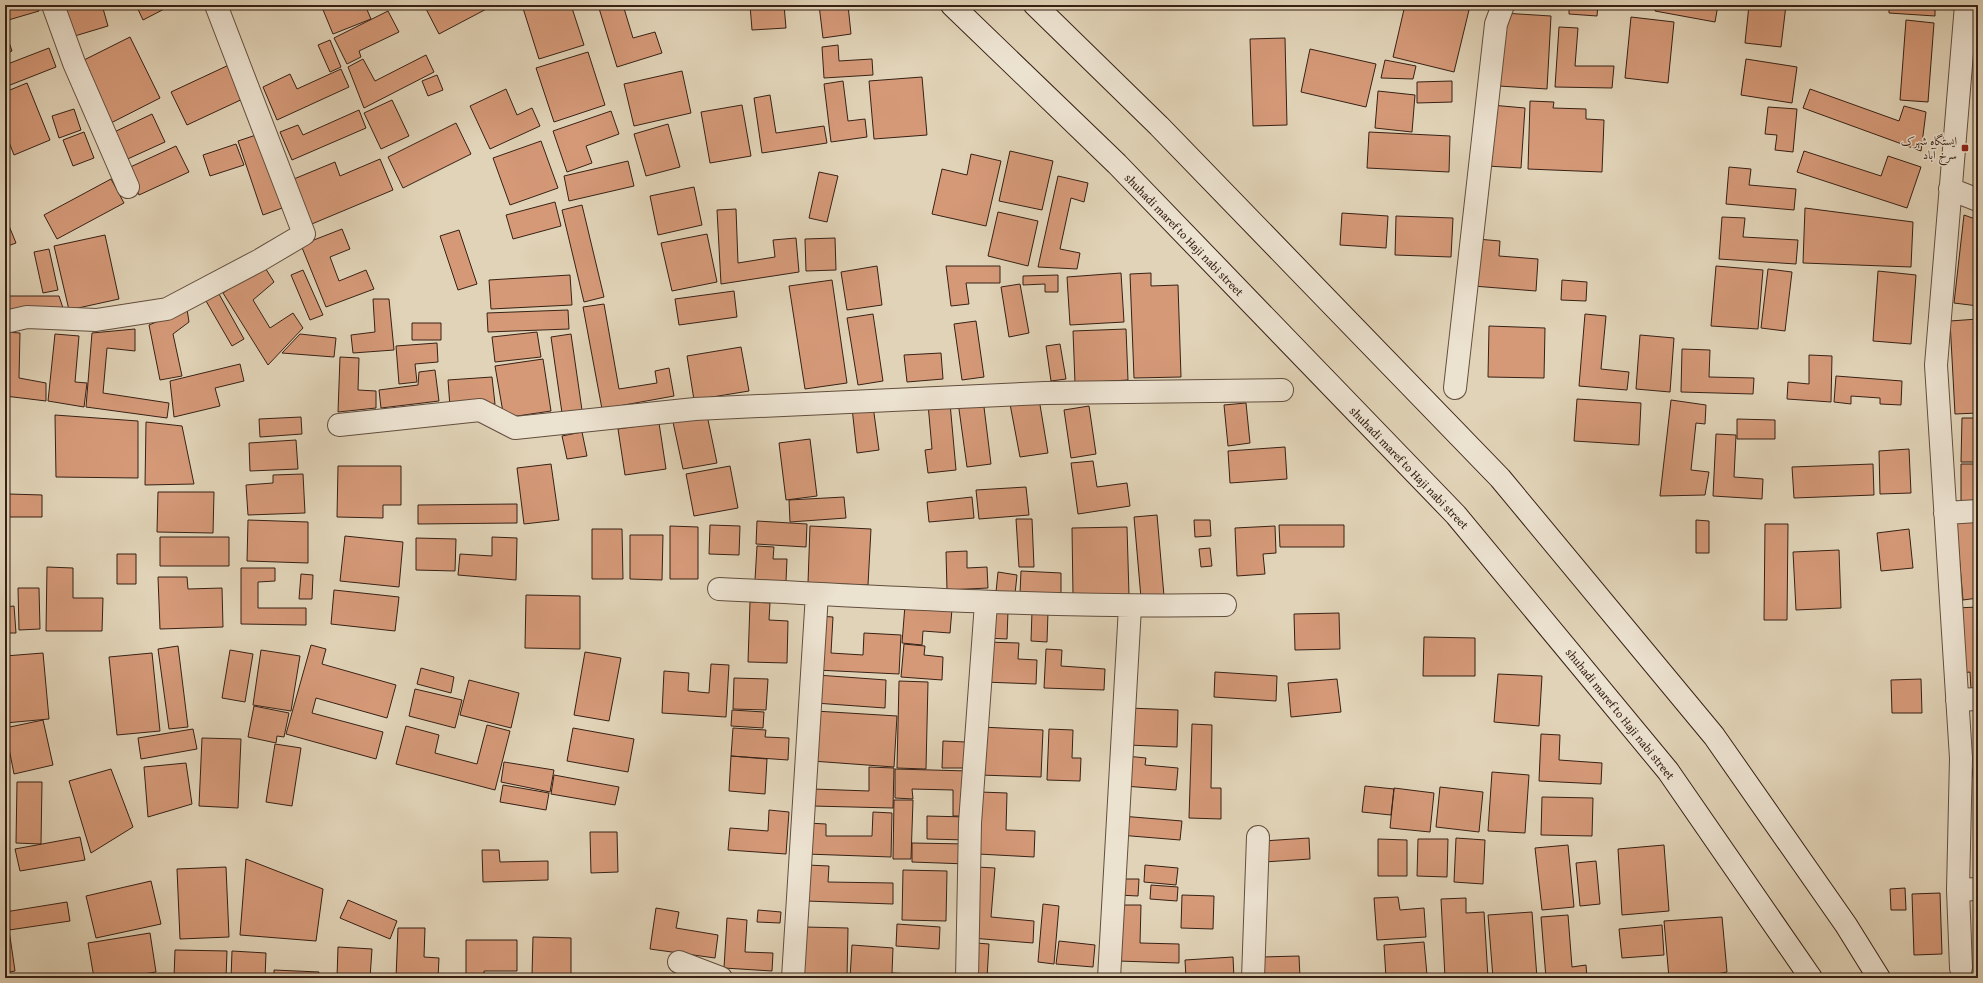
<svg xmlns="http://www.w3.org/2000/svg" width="1983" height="983" viewBox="0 0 1983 983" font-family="'Gentium Book Plus',Amiri,serif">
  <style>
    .building { fill: #d59978; stroke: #372115 }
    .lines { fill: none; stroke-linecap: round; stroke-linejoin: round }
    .minor-casing { stroke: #624e3e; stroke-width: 24 }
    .secondary-casing { stroke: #372115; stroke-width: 24 }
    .minor { stroke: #ece2d0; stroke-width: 22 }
    .secondary { stroke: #ece2d0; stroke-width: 22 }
    .poi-dot { fill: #8f2418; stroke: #ece2d0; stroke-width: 1.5 }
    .labels { text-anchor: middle; stroke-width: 3; stroke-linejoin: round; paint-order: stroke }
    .poi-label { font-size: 12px; fill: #372115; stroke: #ece2d0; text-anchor: end }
    .street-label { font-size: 12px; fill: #372115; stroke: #ece2d0 }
  </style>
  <rect width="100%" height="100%" fill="#e1d3b7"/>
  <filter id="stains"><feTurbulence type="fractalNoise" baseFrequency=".005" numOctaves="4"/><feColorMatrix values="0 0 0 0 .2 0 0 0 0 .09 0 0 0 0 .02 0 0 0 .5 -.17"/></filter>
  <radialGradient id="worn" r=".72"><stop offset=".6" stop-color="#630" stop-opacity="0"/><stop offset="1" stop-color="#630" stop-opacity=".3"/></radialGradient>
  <!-- building -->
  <path class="building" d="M5 5H37L39 11 5 21Z
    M58 5H102L108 26 68 38Z
    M136 5H172L143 20Z
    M321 5H365L371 19 333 34Z
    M424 5H494L439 34Z
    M522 5H571L584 45 539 59Z
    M598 5H623L633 38 655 32 662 53 617 67Z
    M750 5H784L786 28 752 30Z
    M819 5H848L851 34 823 38Z
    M1405 5H1449L1469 10 1454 72 1393 57Z
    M1569 5H1598L1597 16 1569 14Z
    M1656 5H1718L1715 22 1655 11Z
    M1749 5H1786L1781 47 1745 43Z
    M1889 5H1935V16L1889 13Z
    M388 11 399 32 359 51 361 57 347 64 334 38Z
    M1503 13 1551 16 1547 89 1499 86Z
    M1631 17 1674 22 1668 83 1625 78Z
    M1906 20 1934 23 1928 102 1900 100Z
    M1559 27 1578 28 1575 66H1614L1612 88 1555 87Z
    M5 30 12 51 5 54Z
    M130 37 160 98 105 126 78 63Z
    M1285 38 1287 125 1253 126 1250 39Z
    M330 40 341 67 330 72 318 45Z
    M838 45 839 61 872 59 873 75 824 78 822 47Z
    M49 48 56 67 5 87V65Z
    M1310 49 1376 64 1366 107 1301 92Z
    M588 52 605 105 554 122 536 68Z
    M426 55 434 72 364 108 348 67 363 59 375 81Z
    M1746 59 1797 67 1792 103 1741 95Z
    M1385 60 1416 66 1413 79 1381 78Z
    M231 64 247 97 187 125 171 92Z
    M341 69 349 87 277 120 263 87 290 74 297 89Z
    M682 71 691 113 634 126 624 84Z
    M437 75 443 90 428 96 422 81Z
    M922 77 927 135 874 139 869 81Z
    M843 81 848 121 865 119 867 137 831 142 824 84Z
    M1452 81V102L1417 103V82Z
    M27 83 50 140 14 155 5 132V92Z
    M506 89 517 115 532 108 540 126 490 149 470 106Z
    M1810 89 1899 121 1904 106 1926 112 1921 151 1803 108Z
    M1378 91 1415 95 1412 132 1375 128Z
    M770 95 776 133 824 126 827 143 762 153 754 98Z
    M392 100 409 136 381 149 364 113Z
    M1530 101 1554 102 1553 108 1586 109V119L1604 120 1602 172 1528 169Z
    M742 105 751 156 710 163 701 112Z
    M1491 105 1525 108 1521 168 1487 166Z
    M1768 107 1797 109 1793 152 1775 150 1777 135 1765 134Z
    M74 109 81 130 59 138 52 116Z
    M359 110 366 128 292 160 280 132 298 125 303 135Z
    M611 111 619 134 586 146 592 163 567 172 553 131Z
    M152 114 165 142 121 162 108 135Z
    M456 123 471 154 403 188 388 157Z
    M668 124 680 167 646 176 634 134Z
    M84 132 94 158 73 166 63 140Z
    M1369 132 1450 136 1449 172 1367 168Z
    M259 134 285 207 263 215 238 141Z
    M541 141 558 188 510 205 493 158Z
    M236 144 244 165 210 176 203 155Z
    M176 146 189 172 139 195 126 169Z
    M1010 151 1053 161 1042 210 999 201Z
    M1804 151 1881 176 1888 156 1921 167 1907 208 1797 172Z
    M971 154 1001 161 986 226 932 214 942 169 967 175Z
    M380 159 393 190 307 226 289 181 335 162 340 176Z
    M628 161 634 186 569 201 564 176Z
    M1729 167 1751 169 1749 185 1796 189 1794 210 1726 204Z
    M819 172 838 176 827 222 809 218Z
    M1058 176 1088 183 1084 202 1071 198 1060 249 1080 253 1077 269 1038 267Z
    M111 179 124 203 57 239 44 215Z
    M694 187 702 225 658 235 650 196Z
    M555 202 561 226 513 239 506 215Z
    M582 205 604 297 584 302 562 210Z
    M1805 208 1913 222 1911 267 1803 263Z
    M736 209 738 263 775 257 773 240 796 238 799 272 721 284 717 210Z
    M998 212 1038 221 1028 266 988 256Z
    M1342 213 1388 216 1386 248 1340 245Z
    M1964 215 1978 220V306L1954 303Z
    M5 216 16 243 5 247Z
    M1396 216 1453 218 1451 257 1395 255Z
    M1722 217 1745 218 1743 237 1798 240 1796 264 1719 259Z
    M342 229 350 249 330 257 339 281 366 270 374 289 326 307 301 245Z
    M459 230 477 284 458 290 440 236Z
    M707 234 717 282 672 291 661 243Z
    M105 235 119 299 69 310 54 246Z
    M835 238 836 270 806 271 805 239Z
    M1477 239 1500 241 1499 256 1538 259 1536 291 1473 286Z
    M49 249 58 290 43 293 34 252Z
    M264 266 274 282 253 300 270 328 293 313 303 328 268 365 223 293Z
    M877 266 882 305 847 310 841 272Z
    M946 266H1000V283H966L969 304 951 306Z
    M1716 266 1763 270 1758 329 1711 326Z
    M1768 269 1792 272 1785 331 1761 328Z
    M303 270 323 315 310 320 291 275Z
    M1878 271 1916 275 1911 344 1873 341Z
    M1121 273 1124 322 1070 325 1067 277Z
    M1151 273V286L1178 285 1181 377 1134 378 1130 274Z
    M570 275 572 305 491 309 489 280Z
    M1058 275V292H1045V284L1023 285V276Z
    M832 280 847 383 805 389 789 286Z
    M1562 280 1587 282 1586 301 1561 300Z
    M1020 284 1029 333 1009 337 1001 287Z
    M734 291 737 317 679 325 675 299Z
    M219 294 244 339 232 346 206 301Z
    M5 296H59L64 311H5Z
    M373 299H389L394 350 353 353 351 335 375 332Z
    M604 304 619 389 657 383 655 371 669 368 674 396 602 409 583 307Z
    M187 309 189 322 173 334 182 376 160 380 149 325Z
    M568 310 569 329 488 332 487 313Z
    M873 314 883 381 858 385 847 318Z
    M1585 314 1606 316 1601 369 1629 372 1627 390 1579 386Z
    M1978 319V413L1955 414 1950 321Z
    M976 321 984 377 962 380 954 324Z
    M412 323H441V340H412Z
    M1489 326 1545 328 1544 378 1488 377Z
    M135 329V351L107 348 103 393 169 403 167 418 86 407 92 333Z
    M1126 329 1128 380 1075 383 1073 331Z
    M5 332 20 333 19 378 46 383V401L5 396Z
    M537 332 541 357 495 362 492 337Z
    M55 334 79 336 75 382 87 383 84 407 48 401Z
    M300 334 336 338 334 357 282 353Z
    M571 334 582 410 562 413 551 337Z
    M1640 335 1674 338 1670 392 1636 389Z
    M437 343 438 362 415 364 417 382 399 384 396 346Z
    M1060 344 1066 379 1051 381 1046 346Z
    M741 347 749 391 694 400 687 356Z
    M1682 349 1710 350 1709 377 1754 378 1753 394 1681 392Z
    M941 353 943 379 907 382 904 355Z
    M1809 355 1832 356 1831 402 1787 399 1788 382 1809 384Z
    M340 357 359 358 358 390 376 391V408L338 412Z
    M543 359 551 411 504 418 495 366Z
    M240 364 244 381 215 388 220 406 174 417 170 381Z
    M435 370 439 401 381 408 379 390 418 385 419 372Z
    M1836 376 1902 381 1901 405 1880 404V398L1851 396V404L1834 402Z
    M492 377 495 404 450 407 448 380Z
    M983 399 991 464 967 467 958 402Z
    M1039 399 1048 453 1020 457 1010 404Z
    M1577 399 1641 403 1639 445 1574 441Z
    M1671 400 1706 405 1705 424 1696 423 1691 470 1709 472 1705 495 1660 496Z
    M950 403 956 470 928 473 925 450 932 449 928 404Z
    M1246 403 1250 443 1228 446 1224 405Z
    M873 406 879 450 857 453 852 408Z
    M1089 406 1096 454 1071 458 1064 410Z
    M55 415 138 421V478L56 477Z
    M707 415 717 463 683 469 673 422Z
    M301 417 302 434 260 437 259 419Z
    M1962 418H1978V462H1961Z
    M1737 419 1775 420V439H1737Z
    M146 422 182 426 194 484 145 485Z
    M659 423 666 469 625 475 618 429Z
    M582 432 587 456 567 459 562 436Z
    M1716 434 1736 435 1734 477 1763 479 1762 499 1713 496Z
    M810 439 817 496 786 500 779 443Z
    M296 440 298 469 250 471 249 443Z
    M1285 447 1287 479 1230 483 1228 451Z
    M1909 449 1911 493 1880 494 1879 451Z
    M1093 461 1097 487 1127 483 1130 506 1078 514 1071 463Z
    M551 464 559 520 524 524 517 468Z
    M1873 464 1874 495 1794 498 1792 467Z
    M1961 464H1978V505H1961Z
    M338 466H401V505H383V518L337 517Z
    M730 466 738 508 694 516 686 474Z
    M303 474 305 513 248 515 246 485 273 483V475Z
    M1026 487 1029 515 979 519 976 490Z
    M5 492 9 527 5 528Z
    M158 492H214L213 533 157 532Z
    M9 494 42 495V517H9Z
    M844 497 846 518 790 522 789 500Z
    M972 497 974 518 929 522 927 502Z
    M517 504V523L418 524V505Z
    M1157 515 1164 596 1141 598 1134 517Z
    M1978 517V598L1963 600 1956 519Z
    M1016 519H1032L1034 567H1019Z
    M248 520 308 522V563L247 561Z
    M1194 520H1210L1211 536 1195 537Z
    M1696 520 1709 521V553H1696Z
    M757 521 807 524 806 547 756 544Z
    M1765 524H1788L1787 620H1764Z
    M710 525 740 526 739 555 709 554Z
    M1279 525H1344V547H1280Z
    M670 526 698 527V579H670Z
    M810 526 871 529 868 585 808 583Z
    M1275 526 1276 553 1263 554 1265 574 1237 576 1235 528Z
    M1127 527 1129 595 1073 596 1072 528Z
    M592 529H622L623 579H592Z
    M1909 529 1913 568 1881 571 1877 533Z
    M630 535H663L662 580 630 579Z
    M345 536 403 542 399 587 340 581Z
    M160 537H229V566H160Z
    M492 537 517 538 516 580 458 575 460 554 492 556Z
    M416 538 456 539 455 571 416 570Z
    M757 546 774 547 773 559H787L786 581 755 580Z
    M1210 548 1212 566 1201 567 1199 549Z
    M1839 550 1841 608 1796 610 1793 552Z
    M967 551V568L987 567 988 588 947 590 946 552Z
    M117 554H136V584H117Z
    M47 567 73 568V598H103L102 631H46Z
    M241 568H275V581L258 582V608H306V625L241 624Z
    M1021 571 1061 573V595L1020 593Z
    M998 572 1017 575 1015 594 996 592Z
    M301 574 313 575 312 599H299Z
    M158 577H187L188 589 222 588 223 627 160 629Z
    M18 588H39L40 629 19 630Z
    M334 590 399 597 395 631 331 624Z
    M526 595 580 596V649L525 648Z
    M750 602 770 603 769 620 788 621 787 663 748 662Z
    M905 605 952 609 950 633 923 631 922 645 902 643Z
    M14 606 16 633H5V607Z
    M1978 607V689L1971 690 1970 672 1962 673 1956 608Z
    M989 610 1008 611 1007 639 987 638Z
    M1032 611 1048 612 1047 642 1031 641Z
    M1339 613 1340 649 1295 650 1294 614Z
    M818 616 833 617 831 653 863 655 864 633 901 635 899 674 816 670Z
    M1424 637 1475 638V676H1423Z
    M985 642 1019 643 1018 659 1037 660 1036 684 984 682Z
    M904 644 925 646 924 655 943 657 942 680 901 677Z
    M311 645 326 649 322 664 396 685 387 718 316 698 312 713 383 732 376 759 286 734Z
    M178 646 188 727 169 729 158 649Z
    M1046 649 1062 650 1061 666 1105 669 1104 690 1044 688Z
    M230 650 253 654 245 702 222 698Z
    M261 650 300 656 291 711 253 705Z
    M585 652 621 658 609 721 574 715Z
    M43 653 49 719 5 723V656Z
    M152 653 160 731 117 735 109 657Z
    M711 664 729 665 726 717 662 713 664 671 689 673 688 691 709 693Z
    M421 668 454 677 451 693 417 684Z
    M1215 672 1277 676 1276 701 1214 697Z
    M1498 674 1542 676 1539 726 1494 722Z
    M817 675 886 680 885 708 815 703Z
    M734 678 768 679 766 710 733 709Z
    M1337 679 1341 712 1291 717 1288 683Z
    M1921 679 1922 713H1892L1891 680Z
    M469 680 519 693 511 728 460 715Z
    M899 681 928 682 926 769 897 768Z
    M415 689 462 700 455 728 409 716Z
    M254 706 289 713 284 737 277 736 276 743 248 737Z
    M1129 708 1178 710 1177 747 1128 745Z
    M732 710 764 712 763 728 731 726Z
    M1978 710V765H1976L1974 711Z
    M815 711 897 716 894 767 812 761Z
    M43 720 53 765 14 774 5 728Z
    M1192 724 1212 725 1211 788H1221V819L1189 818Z
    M487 725 510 731 495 790 396 764 406 726 439 735 435 753 477 764Z
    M981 727 1043 730 1041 777 979 775Z
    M573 728 634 739 628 772 567 761Z
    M733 728 766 730 765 737 789 738 788 760 731 756Z
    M193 729 197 749 141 759 138 738Z
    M1049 729 1073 730 1072 758H1081L1080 781 1047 780Z
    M1541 734 1560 735 1559 760 1602 763 1601 784 1539 781Z
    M202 738 241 739 238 808 199 806Z
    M943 741 966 742 965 768H942Z
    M275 744 301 748 292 806 266 802Z
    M731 756 767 759 765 794 729 791Z
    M1126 756 1146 758 1145 765 1178 768 1176 790 1124 786Z
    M504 762 554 770 550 792 501 782Z
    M186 763 192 804 148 817 144 767Z
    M869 767 894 768 893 808 812 806 813 789 869 791Z
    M111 769 133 827 91 853 69 781Z
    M895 769 968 771V816H953V790L912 789 913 799 895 798Z
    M1972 769H1978V797H1976Z
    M1492 772 1529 775 1525 833 1488 831Z
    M554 775 619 787 615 805 551 794Z
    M17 782H42L41 844 16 843Z
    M503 785 549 793 546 810 500 802Z
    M1365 786 1394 789 1391 815 1362 812Z
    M1440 787 1483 792 1479 832 1436 827Z
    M1394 788 1434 793 1430 832 1390 828Z
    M980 792 1007 793 1006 830 1035 831 1034 857 978 854Z
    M1542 797 1593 798 1592 836 1541 835Z
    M894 800H913L911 859H893Z
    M769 810 789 812 786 854 728 850 730 828 768 831Z
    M873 812 892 813 891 857 806 854 807 823 826 824V836H872Z
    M927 816 967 817V840L927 839Z
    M1121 816 1182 821 1180 840 1119 835Z
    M590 832H617L618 872 591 873Z
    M80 837 85 860 20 871 15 849Z
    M1309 838 1310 859 1264 862 1263 841Z
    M1456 838 1485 840 1483 884 1454 882Z
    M1378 839 1407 840V876H1378Z
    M1418 839H1448L1447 877 1417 876Z
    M912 843 967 844V864L912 862Z
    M1568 845 1574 907 1542 910 1535 848Z
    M1664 845 1669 911 1622 915 1618 849Z
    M482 850H499L500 862 548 861V880L483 882Z
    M246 859 323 889 316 941 240 935Z
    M1596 861 1600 904 1580 906 1576 863Z
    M807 865 829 866 828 882 893 883V904L806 901Z
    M1145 865 1178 868 1176 885 1144 882Z
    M226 867 229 937 180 939 177 869Z
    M977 867 995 868 991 917 1034 921 1033 943 971 938Z
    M903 870 947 871 946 921 902 920Z
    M1119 879H1139L1138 896 1118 895Z
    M151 881 161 924 96 938 86 896Z
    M1151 885 1178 887 1177 901 1150 899Z
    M1905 888 1906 910H1891L1890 889Z
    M1940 893 1942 954 1914 955 1912 894Z
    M1182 895 1214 896 1213 929 1181 928Z
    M1398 897 1400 910 1424 908 1426 937 1377 940 1374 898Z
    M1466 898V913L1484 912 1488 978H1445L1441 899Z
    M348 900 397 921 390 939 340 918Z
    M67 902 70 921 9 930 15 971 5 973V912Z
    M1976 903H1978V944H1977Z
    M1043 904 1059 906 1054 964 1038 962Z
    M1120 905H1141L1140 943 1179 944V963L1118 961Z
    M656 908 679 912 676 928 718 935 715 958 650 949Z
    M758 910 781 912 780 923 757 922Z
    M1532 912 1537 978H1493L1488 915Z
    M1568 915 1572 967 1586 965 1587 978H1546L1541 917Z
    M1722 917 1727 972 1695 978H1669L1664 921Z
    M727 918 747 920 745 952 773 953 772 971 724 968Z
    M897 924 940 927 939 949 896 946Z
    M1662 925 1664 955 1622 958 1619 929Z
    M805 927 848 928 847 978H803Z
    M398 928H425L424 957 439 958 438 978H396Z
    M150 933 156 972 117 978H94L88 943Z
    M533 937 571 938V978H552V975H532Z
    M466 940H517V971H484V978H466Z
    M1059 941 1095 945 1093 967 1056 964Z
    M1424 942 1427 975 1386 978 1384 945Z
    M976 943 989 944 987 978H977Z
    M852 945 893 948 892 973 912 974V978H850Z
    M338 947 372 949 370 978H337Z
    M175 950 227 951 226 978H174Z
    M232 951 266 953 265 978H231Z
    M1299 956 1300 978H1262V957Z
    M1233 957 1234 978H1186L1185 960Z
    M274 970 319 972 318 978H274Z
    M615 976H636V978H615Z"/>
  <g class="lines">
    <defs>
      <path id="minor" d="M53 5 74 63 128 187
        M1950 189 1978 200
        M5 322 27 317 96 320 167 309 260 260 304 234 216 5
        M1455 388 1496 24 1503 5
        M339 425 480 410 515 428 695 409 1045 393 1282 390
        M1945 513 1978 511
        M719 589C888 597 1056 608 1225 605
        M1957 700 1978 699
        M1958 890 1978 889
        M679 962 721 978
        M1961 968 1958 890 1961 758 1936 365 1966 5
        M793 978 817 594
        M967 978 970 823 986 603
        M1109 978 1130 607
        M1253 978 1258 837"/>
      <path id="secondary" d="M952 5 1117 164 1456 515 1668 771 1811 978
        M1035 5 1159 126 1500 478 1714 736 1846 925 1879 978"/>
    </defs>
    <!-- minor casing -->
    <use href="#minor" class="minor-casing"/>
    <!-- secondary casing -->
    <use href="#secondary" class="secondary-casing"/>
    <!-- minor -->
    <use href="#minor" class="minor"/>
    <!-- secondary -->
    <use href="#secondary" class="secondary"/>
  </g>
  <!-- markers -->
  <rect class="poi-dot" x="1961" y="144" width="8" height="8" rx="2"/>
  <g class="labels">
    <!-- poi labels -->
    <g class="poi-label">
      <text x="1957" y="145">ایستگاه شهرک<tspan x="1957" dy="14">سرخ آباد</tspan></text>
    </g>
    <!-- street labels -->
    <g class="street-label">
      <text transform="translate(1184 235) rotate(46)" y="4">shuhadi maref to Haji nabi street</text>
      <text transform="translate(1409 468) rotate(46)" y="4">shuhadi maref to Haji nabi street</text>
      <text transform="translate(1620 714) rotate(51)" y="4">shuhadi maref to Haji nabi street</text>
    </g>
  </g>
  <!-- margin -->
  <rect width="1983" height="983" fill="none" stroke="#e1d3b7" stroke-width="20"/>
  <rect x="6" y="6" width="1971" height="971" fill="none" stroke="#372115" stroke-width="2"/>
  <rect x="10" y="10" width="1963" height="963" fill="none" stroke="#372115"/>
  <rect width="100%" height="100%" filter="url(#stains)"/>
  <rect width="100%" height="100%" fill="url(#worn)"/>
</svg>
